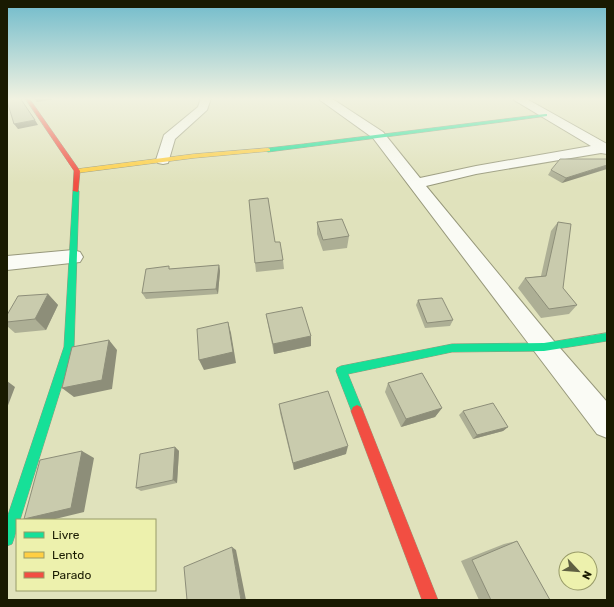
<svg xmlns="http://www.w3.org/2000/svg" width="614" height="607" viewBox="0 0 614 607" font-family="Rubik,sans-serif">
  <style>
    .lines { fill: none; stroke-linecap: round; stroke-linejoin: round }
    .street-casing { stroke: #97987b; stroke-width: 2 }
    .fast-casing { stroke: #97987b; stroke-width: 1 }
    .slow-casing { stroke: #97987b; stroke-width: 1 }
    .jam-casing { stroke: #97987b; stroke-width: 1 }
    .street { fill: #fafbf5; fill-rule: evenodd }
    .fast { fill: #16e098; fill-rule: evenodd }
    .slow { fill: #ffcf43; fill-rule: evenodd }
    .jam { fill: #f24e42; fill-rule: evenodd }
    .wall { fill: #adaf95 }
    .shaded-wall { fill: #8d8e79 }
    .building { fill: #c9cbad; stroke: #8d8e79 }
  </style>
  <rect width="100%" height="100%" fill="#e0e2bc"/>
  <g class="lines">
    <defs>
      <path id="street" d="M201 98H211L207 110 175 139 168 163 163 164 158 163 156 160 164 135 198 107Z
        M319 98H331L383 132 420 178 476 166 591 146 514 100 513 98H525L607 144V154L601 153 476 174 426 186 553 340 607 402V438L597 434 373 138 320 100Z
        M73 250 80 252 83 257 80 262 7 270V256Z"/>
      <path id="fast" d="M545 114H547V116L510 121 268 152 265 150 268 148 303 144Z
        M76 189 79 191 74 347 20 520H17C17 529 15 536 12 544L7 546V518L64 347 73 191Z
        M607 333V341L544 351 452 352 348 374 363 411 361 415 357 417 353 415 336 371 337 368 341 366 452 344 544 343Z"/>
      <path id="slow" d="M268 148 270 149V151L194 158 77 173 74 171 77 169 194 154Z"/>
      <path id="jam" d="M25 98H29L80 171 78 192 73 191 74 171Z
        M357 405 361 407 363 411 438 600H422L351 411 353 407Z"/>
    </defs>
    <!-- street casing -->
    <use href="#street" class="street-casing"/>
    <!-- fast casing -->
    <use href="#fast" class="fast-casing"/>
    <!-- slow casing -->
    <use href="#slow" class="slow-casing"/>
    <!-- jam casing -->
    <use href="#jam" class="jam-casing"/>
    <!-- street -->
    <use href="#street" class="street"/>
    <!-- fast -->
    <use href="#fast" class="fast"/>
    <!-- slow -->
    <use href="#slow" class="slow"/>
    <!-- jam -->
    <use href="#jam" class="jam"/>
  </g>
  <!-- wall -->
  <path class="wall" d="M607 159 562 183 548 175 551 170Z
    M317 222 349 236 347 248 323 251 317 234Z
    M558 222 563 288 577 305 569 314 541 318 518 288 525 278 541 276 551 231Z
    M275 242 283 260 284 269 256 272 255 263Z
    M219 265 220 271 218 294 146 299 142 293 170 269Z
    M48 294 58 305 46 330 15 333 7 326V315Z
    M418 300 453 320 450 326 425 328 416 305Z
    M266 314 311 336V346L274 354 268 325Z
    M388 383 442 408 435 417 401 427 385 392Z
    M279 404 346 454 294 470 280 413Z
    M463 411 508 427 503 431 473 439 459 415Z
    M175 447 179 451 177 483 141 491 136 488Z
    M517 541 550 600H479L461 561 504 544Z"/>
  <!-- shaded-wall -->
  <path class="shaded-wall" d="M34 98H61L37 102Z
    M35 120 38 125 18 129 14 124Z
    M607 165V169L562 183 566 178Z
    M219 265 220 271 218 294 216 289Z
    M48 294 58 305 46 330 35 319Z
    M228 322 231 333 236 363 204 370 199 360Z
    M311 336V346L274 354 273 344Z
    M109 340 117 350 112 389 74 397 62 388Z
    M7 381 15 387 7 408Z
    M442 408 435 417 401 427 406 419Z
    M508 427 503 431 473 439 477 435Z
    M348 446 346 454 294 470 293 463Z
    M175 447 179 451 177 483 173 480Z
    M82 451 94 458 84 512 51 520H30L24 519Z
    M232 547 236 550 246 600H241Z"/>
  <!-- building -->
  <path class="building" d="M7 98H20L35 120 14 124 7 101Z
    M560 159H607V165L566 178 551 170Z
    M268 198 275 242H280L283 260 255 263 249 200Z
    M342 219 349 236 323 240 317 222Z
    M558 222 571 224 563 288 577 305 549 309 525 278 546 276Z
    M219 265 216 289 142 293 146 269 169 266V269Z
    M48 294 35 319 7 322V315L18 296Z
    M442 298 453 320 427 323 418 300Z
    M302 307 311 336 273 344 266 314Z
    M228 322 233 352 199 360 197 329Z
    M109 340 102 380 62 388 72 347Z
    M422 373 442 408 406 419 388 383Z
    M328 391 348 446 293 463 279 404Z
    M493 403 508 427 477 435 463 411Z
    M175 447 173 480 136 488 140 454Z
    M82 451 71 508 24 519 40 460Z
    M517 541 550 600H491L472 560Z
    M232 547 241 600H187L184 567Z"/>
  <!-- sky -->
  <linearGradient id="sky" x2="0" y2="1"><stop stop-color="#70bbcb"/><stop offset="0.54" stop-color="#f1f2e1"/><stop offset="1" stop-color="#f1f2e1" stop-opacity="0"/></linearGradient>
  <rect width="614" height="183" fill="url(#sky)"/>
  <!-- border -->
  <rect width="614" height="607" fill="none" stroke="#191a01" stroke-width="16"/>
  <!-- legend -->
  <rect x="16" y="519" width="140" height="72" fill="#edf1ad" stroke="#989b68"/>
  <rect x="24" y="532" width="20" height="6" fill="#16e098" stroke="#989b68"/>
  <text x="52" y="539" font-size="12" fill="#191a01">Livre</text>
  <rect x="24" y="552" width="20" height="6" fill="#ffcf43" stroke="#989b68"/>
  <text x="52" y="559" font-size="12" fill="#191a01">Lento</text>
  <rect x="24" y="572" width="20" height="6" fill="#f24e42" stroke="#989b68"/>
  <text x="52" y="579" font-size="12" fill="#191a01">Parado</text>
  <!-- north arrow -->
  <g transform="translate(578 571) rotate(116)"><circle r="19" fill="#edf1ad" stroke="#989b68"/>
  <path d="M0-3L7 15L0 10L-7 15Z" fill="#5f6042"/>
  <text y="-6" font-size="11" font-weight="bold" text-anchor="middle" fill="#191a01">N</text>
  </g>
</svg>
